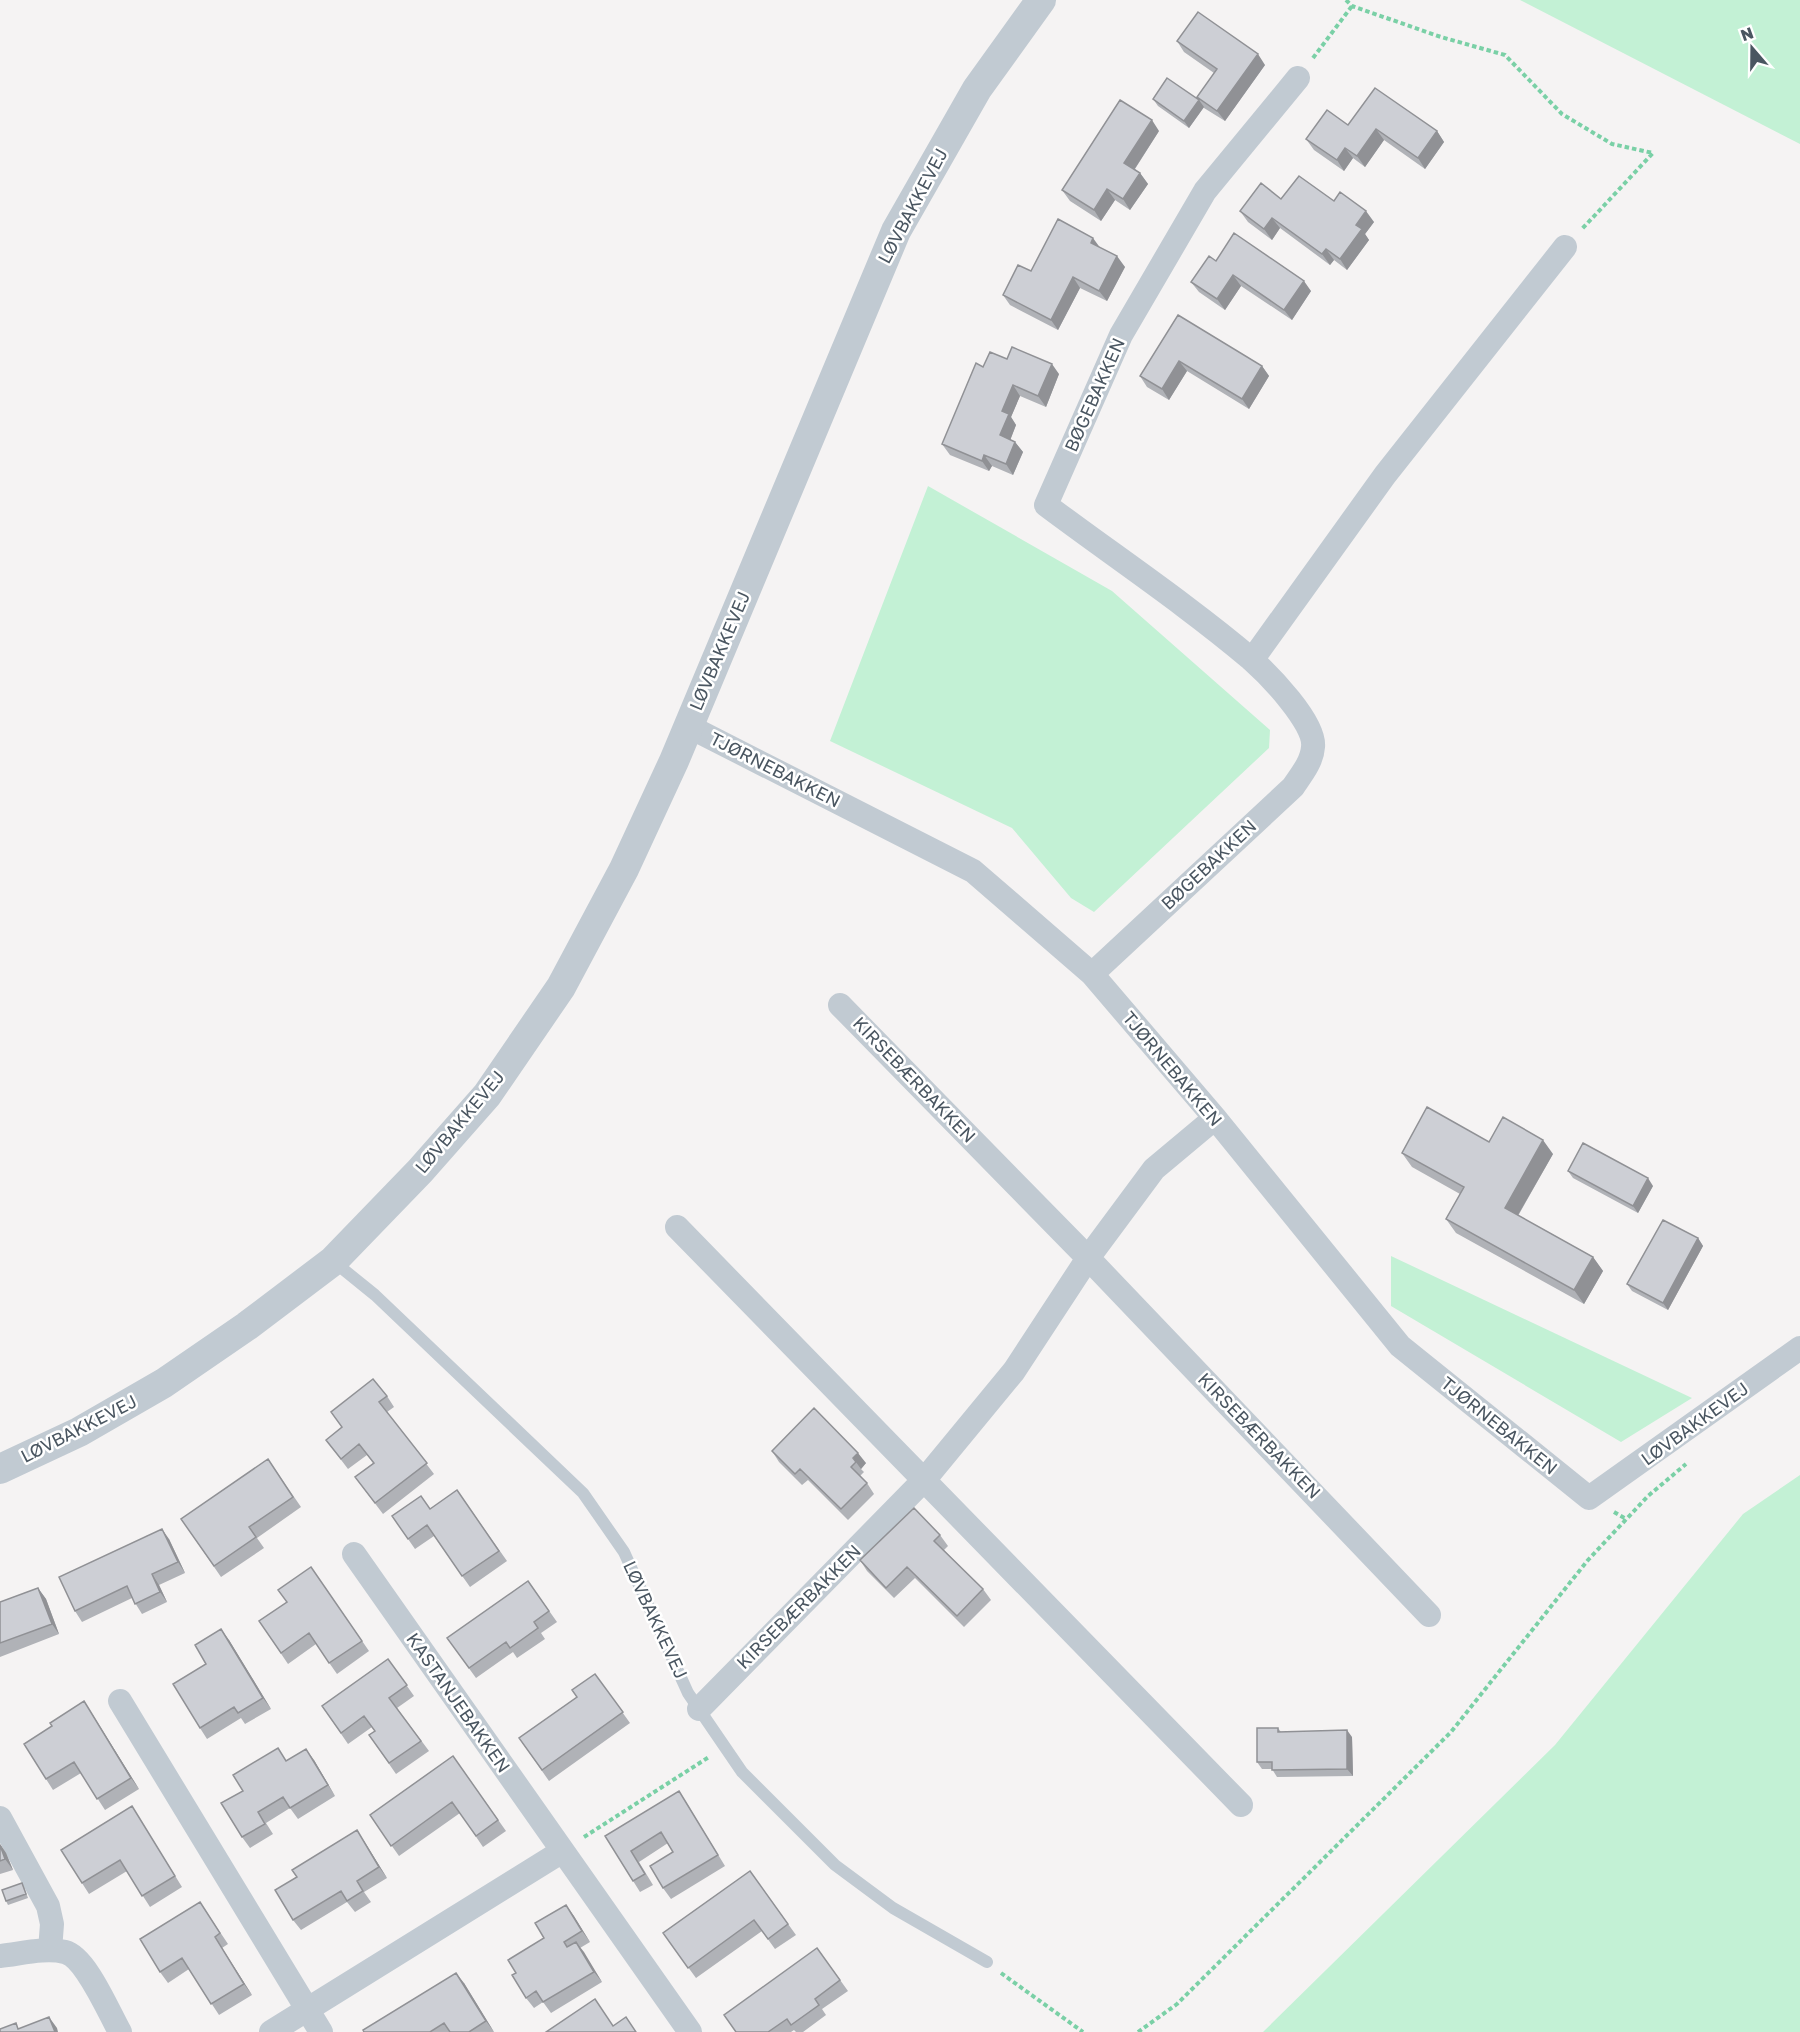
<svg xmlns="http://www.w3.org/2000/svg" width="1800" height="2032" viewBox="0 0 1800 2032" font-family="'Golos Text',sans-serif">
  <style>
    .green { fill: #c3f1d5 }
    .lines { fill: none; stroke-linecap: round; stroke-linejoin: round }
    .path { stroke: #7ad0a6; stroke-width: 4; stroke-dasharray: 4.5 3; stroke-linecap: butt }
    .service { stroke: #c1cad2; stroke-width: 12 }
    .minor { stroke: #c1cad2; stroke-width: 24 }
    .tertiary { stroke: #c1cad2; stroke-width: 30 }
    .wall { fill: #b0b2b7 }
    .shaded-wall { fill: #909195 }
    .building { fill: #cdcfd5; stroke: #909195; stroke-width: 1.5 }
    .labels { text-anchor: middle; stroke-width: 5; stroke-linejoin: round; paint-order: stroke }
    .street-label { font-size: 18px; fill: #4a5661; stroke: #fff }
  </style>
  <rect width="100%" height="100%" fill="#f5f3f3"/>
  <!-- green -->
  <path class="green" d="M1520 0H1800V144Z
    M928 486 1112 591 1270 730 1269 748 1094 912 1071 898 1012 828 830 741Z
    M1391 1256 1692 1398 1621 1442 1391 1306Z
    M1800 1475V2032H1263L1555 1745 1743 1514Z"/>
  <g class="lines">
    <!-- path -->
    <path class="path" d="M1346 0 1352 6 1441 37 1505 55 1562 114 1612 144 1653 153 1582 229
      M1313 58 1352 6
      M1614 1512 1626 1519
      M584 1837 709 1757
      M1001 1973 1083 2032
      M1138 2032 1177 2004 1451 1732 1588 1560 1648 1496 1686 1464"/>
    <!-- service -->
    <path class="service" d="M333 1261 375 1295 583 1493 624 1552 688 1693 742 1772 835 1865 893 1908 987 1962"/>
    <!-- minor -->
    <path class="minor" d="M1252 660 1385 475 1565 247
      M688 726 973 871 1092 974 1215 1118 1400 1346 1589 1498 1800 1348
      M1092 974 1293 787C1301 775 1312 762 1313 747 1316 723 1268 674 1251 659 1186 604 1114 556 1046 505L1121 335 1205 191 1298 78
      M840 1005 1088 1258 1429 1615
      M677 1227 1241 1805
      M354 1554 690 2032
      M120 1701 321 2032
      M699 1709 925 1479 1014 1371 1088 1258 1154 1169 1215 1118
      M0 1818 48 1906 52 1924 50 1950
      M0 1956C20 1954 45 1947 65 1952 86 1957 109 2013 120 2032
      M271 2032 561 1852"/>
    <!-- tertiary -->
    <path class="tertiary" d="M0 1469 79 1432 164 1383 247 1326 333 1261 420 1171 487 1095 561 987 624 869 674 761 896 231 977 89 1041 0"/>
  </g>
  <!-- wall -->
  <path class="wall" d="M1177 41 1265 65 1225 121 1204 108 1197 97 1214 73 1184 52Z
    M1153 99 1199 100 1204 107 1189 128 1158 106Z
    M1348 125 1437 131 1444 142 1425 169 1384 140 1365 167 1353 158 1344 171 1314 150 1306 139Z
    M1159 131 1135 169 1140 173 1148 184 1130 210 1115 200 1101 221 1070 201 1062 190Z
    M1281 199 1334 201 1374 222 1365 234 1369 240 1347 270 1334 260 1330 265 1280 228 1272 240 1248 222 1240 211Z
    M1100 248 1125 267 1107 301 1080 288 1058 330 1010 305 1003 295 1031 271Z
    M1216 261 1311 291 1292 320 1241 286 1225 310 1199 292 1191 282Z
    M1178 315 1262 366 1269 376 1249 409 1187 371 1169 400 1147 387 1140 376Z
    M1007 359 1059 374 1046 407 1020 396 1011 417 1016 425 1010 440 1015 442 1023 452 1013 475 992 466 989 471 950 455 942 444Z
    M1489 1142 1553 1154 1518 1216 1593 1257 1603 1271 1584 1304 1456 1233 1446 1219 1460 1194 1412 1167 1402 1153Z
    M1568 1171 1653 1186 1638 1213 1573 1178Z
    M1698 1238 1703 1246 1668 1310 1632 1291 1627 1284Z
    M387 1396 394 1407 387 1412 434 1474 383 1514 355 1477 373 1463 367 1455 348 1469 326 1440 342 1427 331 1412Z
    M772 1451 866 1463 861 1469 864 1472 860 1476 867 1483 874 1494 848 1520 808 1480 802 1485 779 1462Z
    M268 1459 301 1507 257 1538 264 1548 221 1577 181 1519Z
    M457 1490 507 1561 470 1587 434 1536 415 1549 392 1516 430 1509Z
    M940 1535 948 1546 944 1550 983 1589 991 1600 964 1627 915 1578 894 1598 867 1571 860 1560Z
    M169 1539 185 1573 159 1585 167 1602 142 1614 132 1598 82 1622 75 1611Z
    M311 1567 369 1651 337 1674 316 1644 288 1664 259 1621 287 1602Z
    M528 1581 557 1622 541 1633 545 1639 517 1658 513 1652 476 1678 447 1638Z
    M38 1588 46 1599 59 1634 0 1657V1602Z
    M229 1640 271 1709 245 1724 241 1718 207 1739 200 1728 206 1664Z
    M388 1659 414 1696 397 1708 429 1751 396 1774 369 1735 375 1731 372 1727 348 1744 322 1706Z
    M595 1674 630 1723 549 1781 519 1738 577 1697Z
    M84 1701 139 1789 105 1810 81 1773 53 1790 46 1779 52 1726Z
    M1278 1728 1281 1732 1352 1737 1353 1776 1277 1777 1272 1769H1262L1257 1762Z
    M453 1756 506 1831 483 1847 460 1813 399 1856 370 1815Z
    M314 1760 335 1796 298 1819 290 1808 266 1823 273 1834 250 1848 242 1837 243 1791 286 1761Z
    M686 1802 725 1866 671 1899 663 1888 673 1852 668 1843 639 1862 653 1885 640 1892 605 1836Z
    M132 1806 182 1887 150 1907 127 1871 89 1894 82 1883Z
    M364 1841 387 1878 364 1892 371 1902 355 1912 347 1902 301 1930 293 1920Z
    M0 1844 6 1853 13 1870 0 1874Z
    M750 1871 796 1935 775 1949 762 1931 696 1978 663 1933Z
    M22 1883 24 1887 28 1898 8 1905 6 1901Z
    M200 1902 228 1944 222 1948 252 1995 219 2015 189 1969 168 1983 160 1972Z
    M566 1905 590 1942 580 1948 602 1982 551 2013 543 2002 534 2008 526 1998 516 1973 544 1938Z
    M817 1948 848 1991 822 2009 826 2015 803 2032H796L794 2030 791 2032H736Z
    M464 1983 494 2032H364Z"/>
  <!-- shaded-wall -->
  <path class="shaded-wall" d="M1258 54 1265 65 1225 121 1217 111Z
    M1199 100 1204 107 1189 128 1184 121Z
    M1152 120 1159 131 1132 173 1124 163Z
    M1376 129 1384 140 1365 167 1357 156Z
    M1437 131 1444 142 1425 169 1418 158Z
    M1345 148 1353 158 1344 171 1337 160Z
    M1140 173 1148 184 1130 210 1123 199Z
    M1107 189 1115 200 1101 221 1094 210Z
    M1366 211 1374 222 1365 234 1369 240 1347 270 1340 259 1356 225Z
    M1272 218 1280 228 1272 240 1264 229Z
    M1093 238 1101 249 1091 243Z
    M1326 249 1334 260 1330 265 1322 254Z
    M1117 256 1125 267 1107 301 1099 291Z
    M1233 275 1241 286 1225 310 1217 299Z
    M1073 277 1080 288 1058 330 1051 320Z
    M1304 281 1311 291 1292 320 1284 310Z
    M1179 361 1187 371 1169 400 1162 389Z
    M1052 364 1059 374 1046 407 1038 396Z
    M1262 366 1269 376 1249 409 1242 399Z
    M1013 385 1020 396 1011 417 1016 425 1008 446 1000 435 1002 411Z
    M1015 442 1023 452 1013 475 1006 464Z
    M984 455 992 466 989 471 982 461Z
    M1543 1140 1553 1154 1514 1222 1505 1208Z
    M1648 1178 1653 1186 1638 1213 1633 1206Z
    M1698 1238 1703 1246 1668 1310 1663 1303Z
    M1593 1257 1603 1271 1584 1304 1574 1290Z
    M858 1453 866 1463 861 1469 853 1458Z
    M162 1529 169 1539 185 1573 178 1562Z
    M152 1574 159 1585 167 1602 160 1592Z
    M38 1588 46 1599 59 1634 52 1624Z
    M221 1629 229 1640 271 1709 263 1698Z
    M84 1701 91 1712 139 1789 131 1778Z
    M1347 1730 1352 1737 1353 1776 1347 1769Z
    M306 1749 314 1760 335 1796 328 1785Z
    M357 1830 364 1841 387 1878 379 1867Z
    M0 1844 6 1853 13 1870 5 1859Z
    M566 1905 574 1916 590 1942 582 1931Z
    M215 1937 222 1948 252 1995 244 1984Z
    M576 1942 584 1952 602 1982 594 1972Z
    M456 1973 464 1983 494 2032 486 2021Z
    M49 2017 57 2028 58 2032H55Z"/>
  <!-- building -->
  <path class="building" d="M1198 12 1258 54 1217 111 1197 97 1217 69 1177 41Z
    M1167 78 1199 100 1184 121 1153 99Z
    M1375 88 1437 131 1418 158 1376 129 1357 156 1345 148 1337 160 1306 139 1327 110 1348 125Z
    M1120 100 1152 120 1124 163 1140 173 1123 199 1107 189 1094 210 1062 190Z
    M1299 176 1334 201 1340 192 1366 211 1356 225 1362 229 1340 259 1326 249 1322 254 1272 218 1264 229 1240 211 1261 183 1281 199Z
    M1058 219 1093 238 1091 243 1117 256 1099 291 1073 277 1051 320 1003 295 1018 265 1031 271Z
    M1234 233 1304 281 1284 310 1233 275 1217 299 1191 282 1209 256 1216 261Z
    M1178 315 1262 366 1242 399 1179 361 1162 389 1140 376Z
    M1012 347 1052 364 1038 396 1013 385 1002 411 1009 414 1000 435 1015 442 1006 464 984 455 982 461 942 444 976 363 983 367 990 352 1007 359Z
    M1427 1107 1489 1142 1503 1117 1543 1140 1505 1208 1593 1257 1574 1290 1446 1219 1464 1187 1402 1153Z
    M1583 1143 1648 1178 1633 1206 1568 1171Z
    M1663 1220 1698 1238 1663 1303 1627 1284Z
    M373 1379 387 1396 379 1402 427 1463 375 1503 355 1477 374 1463 359 1444 341 1459 326 1440 342 1427 331 1412Z
    M814 1408 858 1453 853 1458 856 1462 851 1467 867 1483 841 1509 800 1469 795 1474 772 1451Z
    M268 1459 293 1497 249 1527 256 1537 214 1566 181 1519Z
    M457 1490 499 1551 462 1576 427 1525 408 1539 392 1516 421 1496 430 1509Z
    M914 1508 940 1535 934 1541 983 1589 957 1616 907 1567 886 1588 860 1560Z
    M162 1529 178 1562 152 1574 160 1592 135 1604 127 1586 75 1611 59 1577Z
    M311 1567 362 1641 329 1663 309 1633 281 1653 259 1621 287 1602 278 1590Z
    M528 1581 549 1611 534 1622 538 1628 510 1648 506 1642 469 1668 447 1638Z
    M38 1588 52 1624 0 1643V1602Z
    M221 1629 263 1698 238 1713 234 1707 200 1728 173 1684 206 1664 195 1645Z
    M388 1659 407 1685 389 1698 421 1741 389 1763 369 1735 375 1731 364 1716 341 1733 322 1706Z
    M595 1674 623 1712 542 1770 519 1738 577 1697 572 1690Z
    M84 1701 131 1778 97 1799 74 1762 46 1779 24 1744 52 1726 50 1723Z
    M1257 1728H1278V1732L1347 1730V1769L1272 1770V1762H1257Z
    M278 1748 286 1761 306 1749 328 1785 290 1808 283 1797 258 1812 265 1824 242 1837 221 1803 243 1791 233 1775Z
    M453 1756 498 1820 476 1836 452 1802 391 1846 370 1815Z
    M679 1791 718 1855 663 1888 650 1866 673 1852 661 1832 631 1851 645 1874 633 1881 605 1836Z
    M132 1806 175 1876 142 1896 120 1860 82 1883 61 1850Z
    M357 1830 379 1867 357 1881 363 1891 347 1901 341 1891 293 1920 275 1890 297 1877 292 1870Z
    M0 1845 5 1859 0 1861Z
    M750 1871 788 1924 768 1939 754 1920 688 1968 663 1933Z
    M22 1883 26 1894 6 1901 2 1890Z
    M200 1902 220 1933 215 1937 244 1984 211 2004 182 1958 160 1972 140 1939Z
    M566 1905 582 1931 564 1942 567 1947 576 1942 594 1972 543 2002 536 1991 526 1998 512 1975 516 1973 508 1960 544 1938 535 1923Z
    M817 1948 840 1980 815 1999 819 2005 791 2025 787 2019 768 2032H736L724 2015Z
    M456 1973 486 2021 469 2032H450L444 2023 430 2032H364L363 2030Z
    M595 1999 613 2026 626 2017 636 2032H546Z
    M49 2017 55 2032H0V2029L16 2023 18 2029Z"/>
  <g class="labels">
    <!-- street labels -->
    <g class="street-label">
      <text transform="translate(913 206) rotate(-62)" y="6">LØVBAKKEVEJ</text>
      <text transform="translate(1095 395) rotate(-66)" y="6">BØGEBAKKEN</text>
      <text transform="translate(720 651) rotate(-67)" y="6">LØVBAKKEVEJ</text>
      <text transform="translate(775 770) rotate(27)" y="6">TJØRNEBAKKEN</text>
      <text transform="translate(1209 865) rotate(-43)" y="6">BØGEBAKKEN</text>
      <text transform="translate(1172 1069) rotate(50)" y="6">TJØRNEBAKKEN</text>
      <text transform="translate(914 1080) rotate(46)" y="6">KIRSEBÆRBAKKEN</text>
      <text transform="translate(460 1122) rotate(-50)" y="6">LØVBAKKEVEJ</text>
      <text transform="translate(1695 1424) rotate(-36)" y="6">LØVBAKKEVEJ</text>
      <text transform="translate(1499 1426) rotate(39)" y="6">TJØRNEBAKKEN</text>
      <text transform="translate(79 1429) rotate(-27)" y="6">LØVBAKKEVEJ</text>
      <text transform="translate(1259 1436) rotate(46)" y="6">KIRSEBÆRBAKKEN</text>
      <text transform="translate(799 1607) rotate(-45)" y="6">KIRSEBÆRBAKKEN</text>
      <text transform="translate(655 1620) rotate(65)" y="6">LØVBAKKEVEJ</text>
      <text transform="translate(458 1703) rotate(55)" y="6">KASTANJEBAKKEN</text>
    </g>
  </g>
  <!-- north arrow -->
  <g transform="translate(1752 48) rotate(340)" stroke="#ffffff" stroke-width="4.5" paint-order="stroke">
  <path d="M0-4.5L10 22L0 15L-10 22Z" fill="#4a5661"/>
  <text y="-9" font-size="16" font-weight="bold" text-anchor="middle" fill="#4a5661">N</text>
  </g>
</svg>
